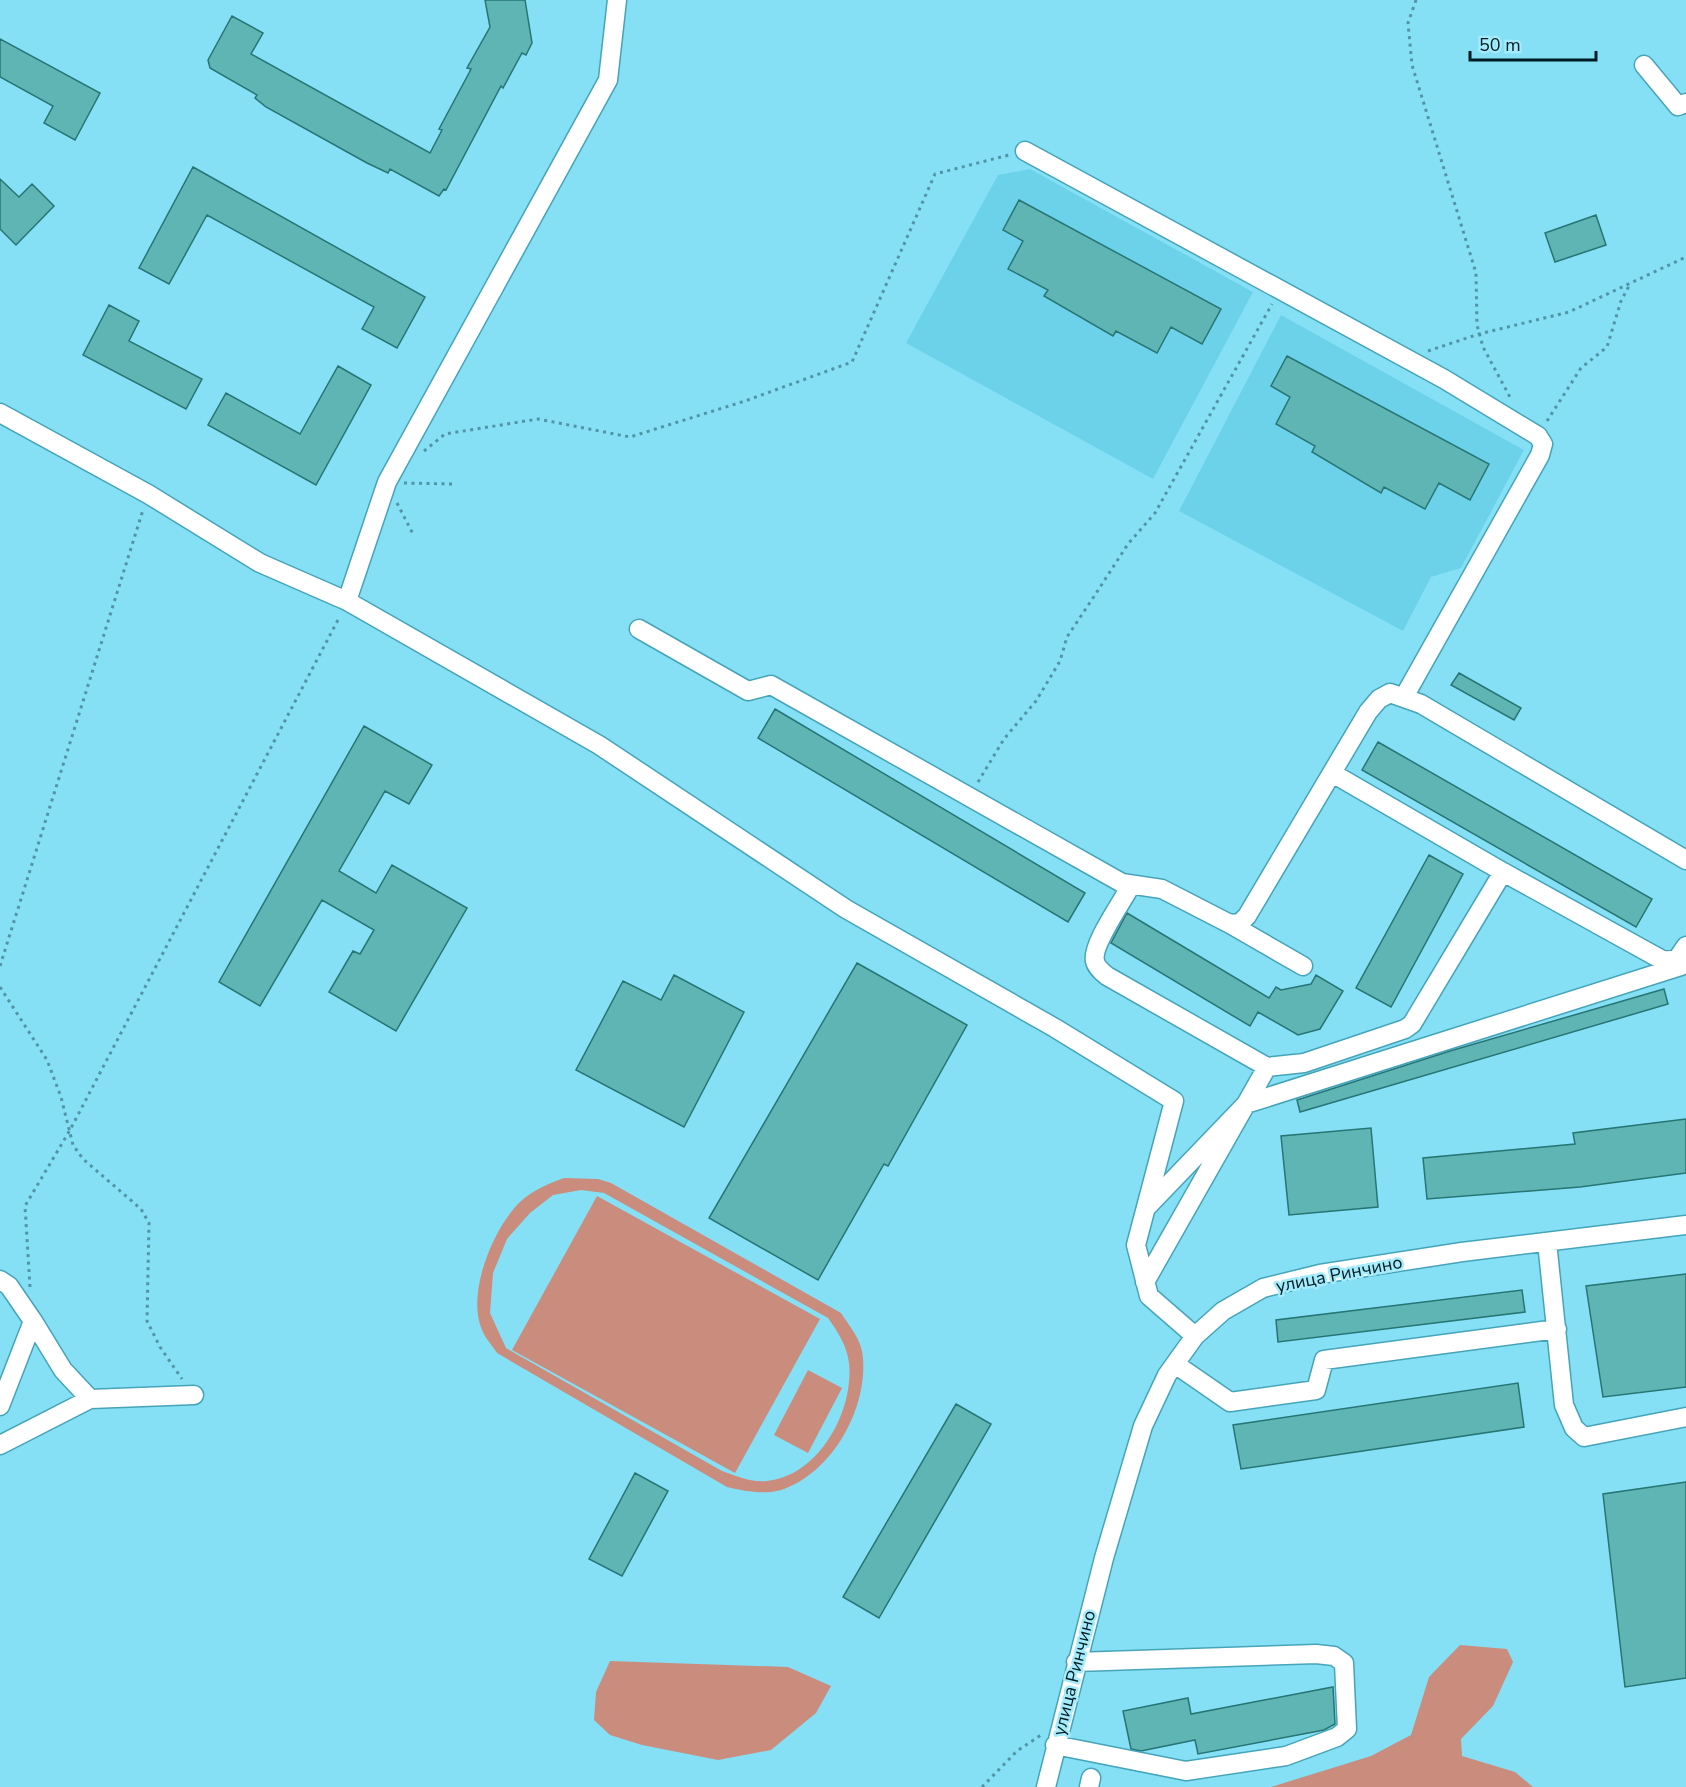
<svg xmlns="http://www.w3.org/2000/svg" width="1686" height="1787" viewBox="0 0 1686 1787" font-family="'Nunito Sans',sans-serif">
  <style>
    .built { fill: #6cd2ea }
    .green { fill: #ca8c7d; fill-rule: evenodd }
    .building { fill: #5fb5b4; stroke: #277574; stroke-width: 1.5 }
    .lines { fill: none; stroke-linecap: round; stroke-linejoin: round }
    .minor-casing { stroke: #46a4b9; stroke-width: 21 }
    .path { stroke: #5294a4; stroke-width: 3; stroke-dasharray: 3 4.5; stroke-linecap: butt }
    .minor { stroke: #fff; stroke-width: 18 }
    .labels { text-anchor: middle; stroke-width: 5; stroke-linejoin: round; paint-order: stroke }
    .street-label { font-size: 18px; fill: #001b21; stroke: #a4ebfc }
  </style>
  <rect width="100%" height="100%" fill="#85e0f6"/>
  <!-- built -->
  <path class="built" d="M1030 169 1253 292 1153 479 906 343 998 175Z
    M1281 315 1524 450 1461 568 1431 577 1403 631 1179 511Z"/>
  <!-- green -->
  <path class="green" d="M564 1178 598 1179 611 1183 841 1313C850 1327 862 1340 863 1358 867 1410 832 1473 781 1490 764 1495 744 1491 727 1487L497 1353C492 1345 485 1338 482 1330 466 1294 493 1228 520 1202 533 1190 548 1184 564 1178ZM581 1190 604 1193 828 1318C838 1332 847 1346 849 1363 854 1411 819 1476 767 1481 751 1483 737 1476 722 1471L506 1348 490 1313 493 1273 507 1239 530 1213 553 1195Z
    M597 1196 820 1319 735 1473 512 1350Z
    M808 1370 842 1388 808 1453 774 1435Z
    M1460 1645 1507 1649 1513 1662 1493 1706 1461 1739 1462 1756 1515 1772 1533 1787H1271L1371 1756 1411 1735 1429 1677Z
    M610 1661 788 1667 831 1686 816 1713 771 1750 718 1760 642 1745 610 1735 594 1720 596 1692Z"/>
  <!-- building -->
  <path class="building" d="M485 0H525L532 43 526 55 522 53 503 88 501 86 446 190 444 189 439 196 390 169 388 173 367 163 266 107 255 98 257 95 210 68 208 60 232 16 263 33 251 54 430 153 442 130 439 129 469 73 471 69 467 68 490 27Z
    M0 39 100 93 75 140 44 123 53 106 0 77Z
    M193 167 425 297 397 348 362 329 374 307 207 215 169 284 139 268Z
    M0 179 19 197 32 184 54 206 16 245 0 229Z
    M1019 200 1221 309 1202 344 1171 327 1157 353 1116 331 1113 336 1044 296 1048 290 1008 269 1023 241 1003 230Z
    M1596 215 1606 245 1555 262 1545 233Z
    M109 305 139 321 129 341 202 379 186 409 83 355Z
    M1287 356 1489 464 1470 500 1439 483 1425 509 1384 487 1381 493 1312 452 1315 446 1276 424 1290 397 1271 386Z
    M338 366 371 385 316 485 208 425 226 393 300 434Z
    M1459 673 1521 708 1514 720 1451 685Z
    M775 709 1085 893 1068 922 758 738Z
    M364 726 432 765 409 804 385 791 339 871 376 893 392 865 467 908 396 1031 329 992 353 951 360 954 374 930 322 900 260 1006 219 982Z
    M1378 742 1652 899 1636 927 1362 770Z
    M1429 855 1463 874 1391 1007 1356 988Z
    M1127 913 1269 998 1276 987 1281 990 1311 984 1316 975 1343 991 1320 1029 1298 1035 1258 1012 1250 1026 1111 943Z
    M857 963 967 1025 888 1166 884 1164 818 1280 709 1218Z
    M674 975 744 1012 684 1127 576 1070 623 981 661 1000Z
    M1664 989 1668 1004 1300 1112 1297 1100 1450 1051Z
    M1686 1119V1173L1580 1187 1427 1199 1423 1158 1575 1144 1573 1133Z
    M1371 1128 1378 1207 1289 1215 1281 1136Z
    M1686 1274V1387L1603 1397 1586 1286Z
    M1522 1290 1525 1312 1278 1342 1276 1320Z
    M1518 1383 1524 1427 1241 1469 1233 1425Z
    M956 1404 991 1424 879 1618 843 1597Z
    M635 1473 668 1491 622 1576 589 1559Z
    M1686 1482V1678L1625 1687 1603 1494Z
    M1333 1687 1335 1724 1324 1730 1198 1754 1195 1740 1141 1751 1131 1749 1123 1711 1188 1698 1191 1714Z"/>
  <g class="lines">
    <defs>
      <path id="minor" d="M1644 65 1678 106 1686 103
        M1025 151 1444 379 1538 436 1543 444 1540 455 1404 697
        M0 413 148 494 260 563 347 601 599 745 846 909 1055 1028 1174 1101 1136 1245 1149 1296 1195 1336
        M347 601 387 482 608 80 617 0
        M639 629 748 691 771 685 1122 883 1162 889 1230 924 1240 923 1247 916 1368 712 1379 699 1390 693 1421 704 1686 860
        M1332 773 1503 872
        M1131 885C1123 901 1091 945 1095 961 1096 967 1102 972 1107 976L1267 1067 1304 1063 1405 1029 1412 1024 1503 872 1664 961 1677 959 1686 946
        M1230 924 1303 966
        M1147 1207 1246 1104 1681 966
        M1547 1242 1564 1405 1574 1428 1584 1437 1686 1417
        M0 1280 9 1286 33 1321 0 1406
        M1145 1282 1267 1067
        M33 1321 63 1370 90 1399
        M1175 1364 1230 1402 1316 1390 1324 1360 1557 1329
        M0 1445 90 1399 194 1395
        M1055 1745 1186 1771 1286 1756 1337 1737 1347 1729 1344 1663 1334 1656 1316 1654 1076 1662
        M1046 1787 1104 1558 1143 1426 1167 1375 1195 1336 1223 1311 1263 1288 1320 1274 1462 1252 1686 1225
        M1089 1787 1091 1778"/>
    </defs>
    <!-- minor casing -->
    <use href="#minor" class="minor-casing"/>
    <!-- path -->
    <path class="path" d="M1416 0 1408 23 1412 65 1476 273 1477 325 1483 347 1511 399
      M1428 351 1479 334 1569 312 1686 257
      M1547 421 1581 368 1607 347 1621 301 1630 284
      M424 451 445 434 538 419 630 437 745 401 852 362 935 174 1009 155
      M404 483 452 484
      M397 503 414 536
      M978 782 1004 739 1036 701 1060 661 1067 637 1093 598 1128 544 1155 513 1272 304
      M0 966 143 510
      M0 987 47 1060 61 1097 73 1145 83 1159 141 1209 149 1223 147 1321 160 1347 182 1379
      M30 1287 25 1206 70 1130 340 616
      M982 1787 1017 1751 1041 1735"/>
    <!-- minor -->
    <use href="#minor" class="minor"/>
  </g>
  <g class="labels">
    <!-- street labels -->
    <g class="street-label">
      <text transform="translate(1339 1274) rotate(-11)" y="6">улица Ринчино</text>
      <text transform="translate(1074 1673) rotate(-76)" y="6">улица Ринчино</text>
    </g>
  </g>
  <!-- scale -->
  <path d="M1470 51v9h126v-9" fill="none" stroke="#001b21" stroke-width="3"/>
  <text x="1479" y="51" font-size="18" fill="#001b21" stroke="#a4ebfc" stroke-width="4.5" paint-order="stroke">50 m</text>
</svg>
